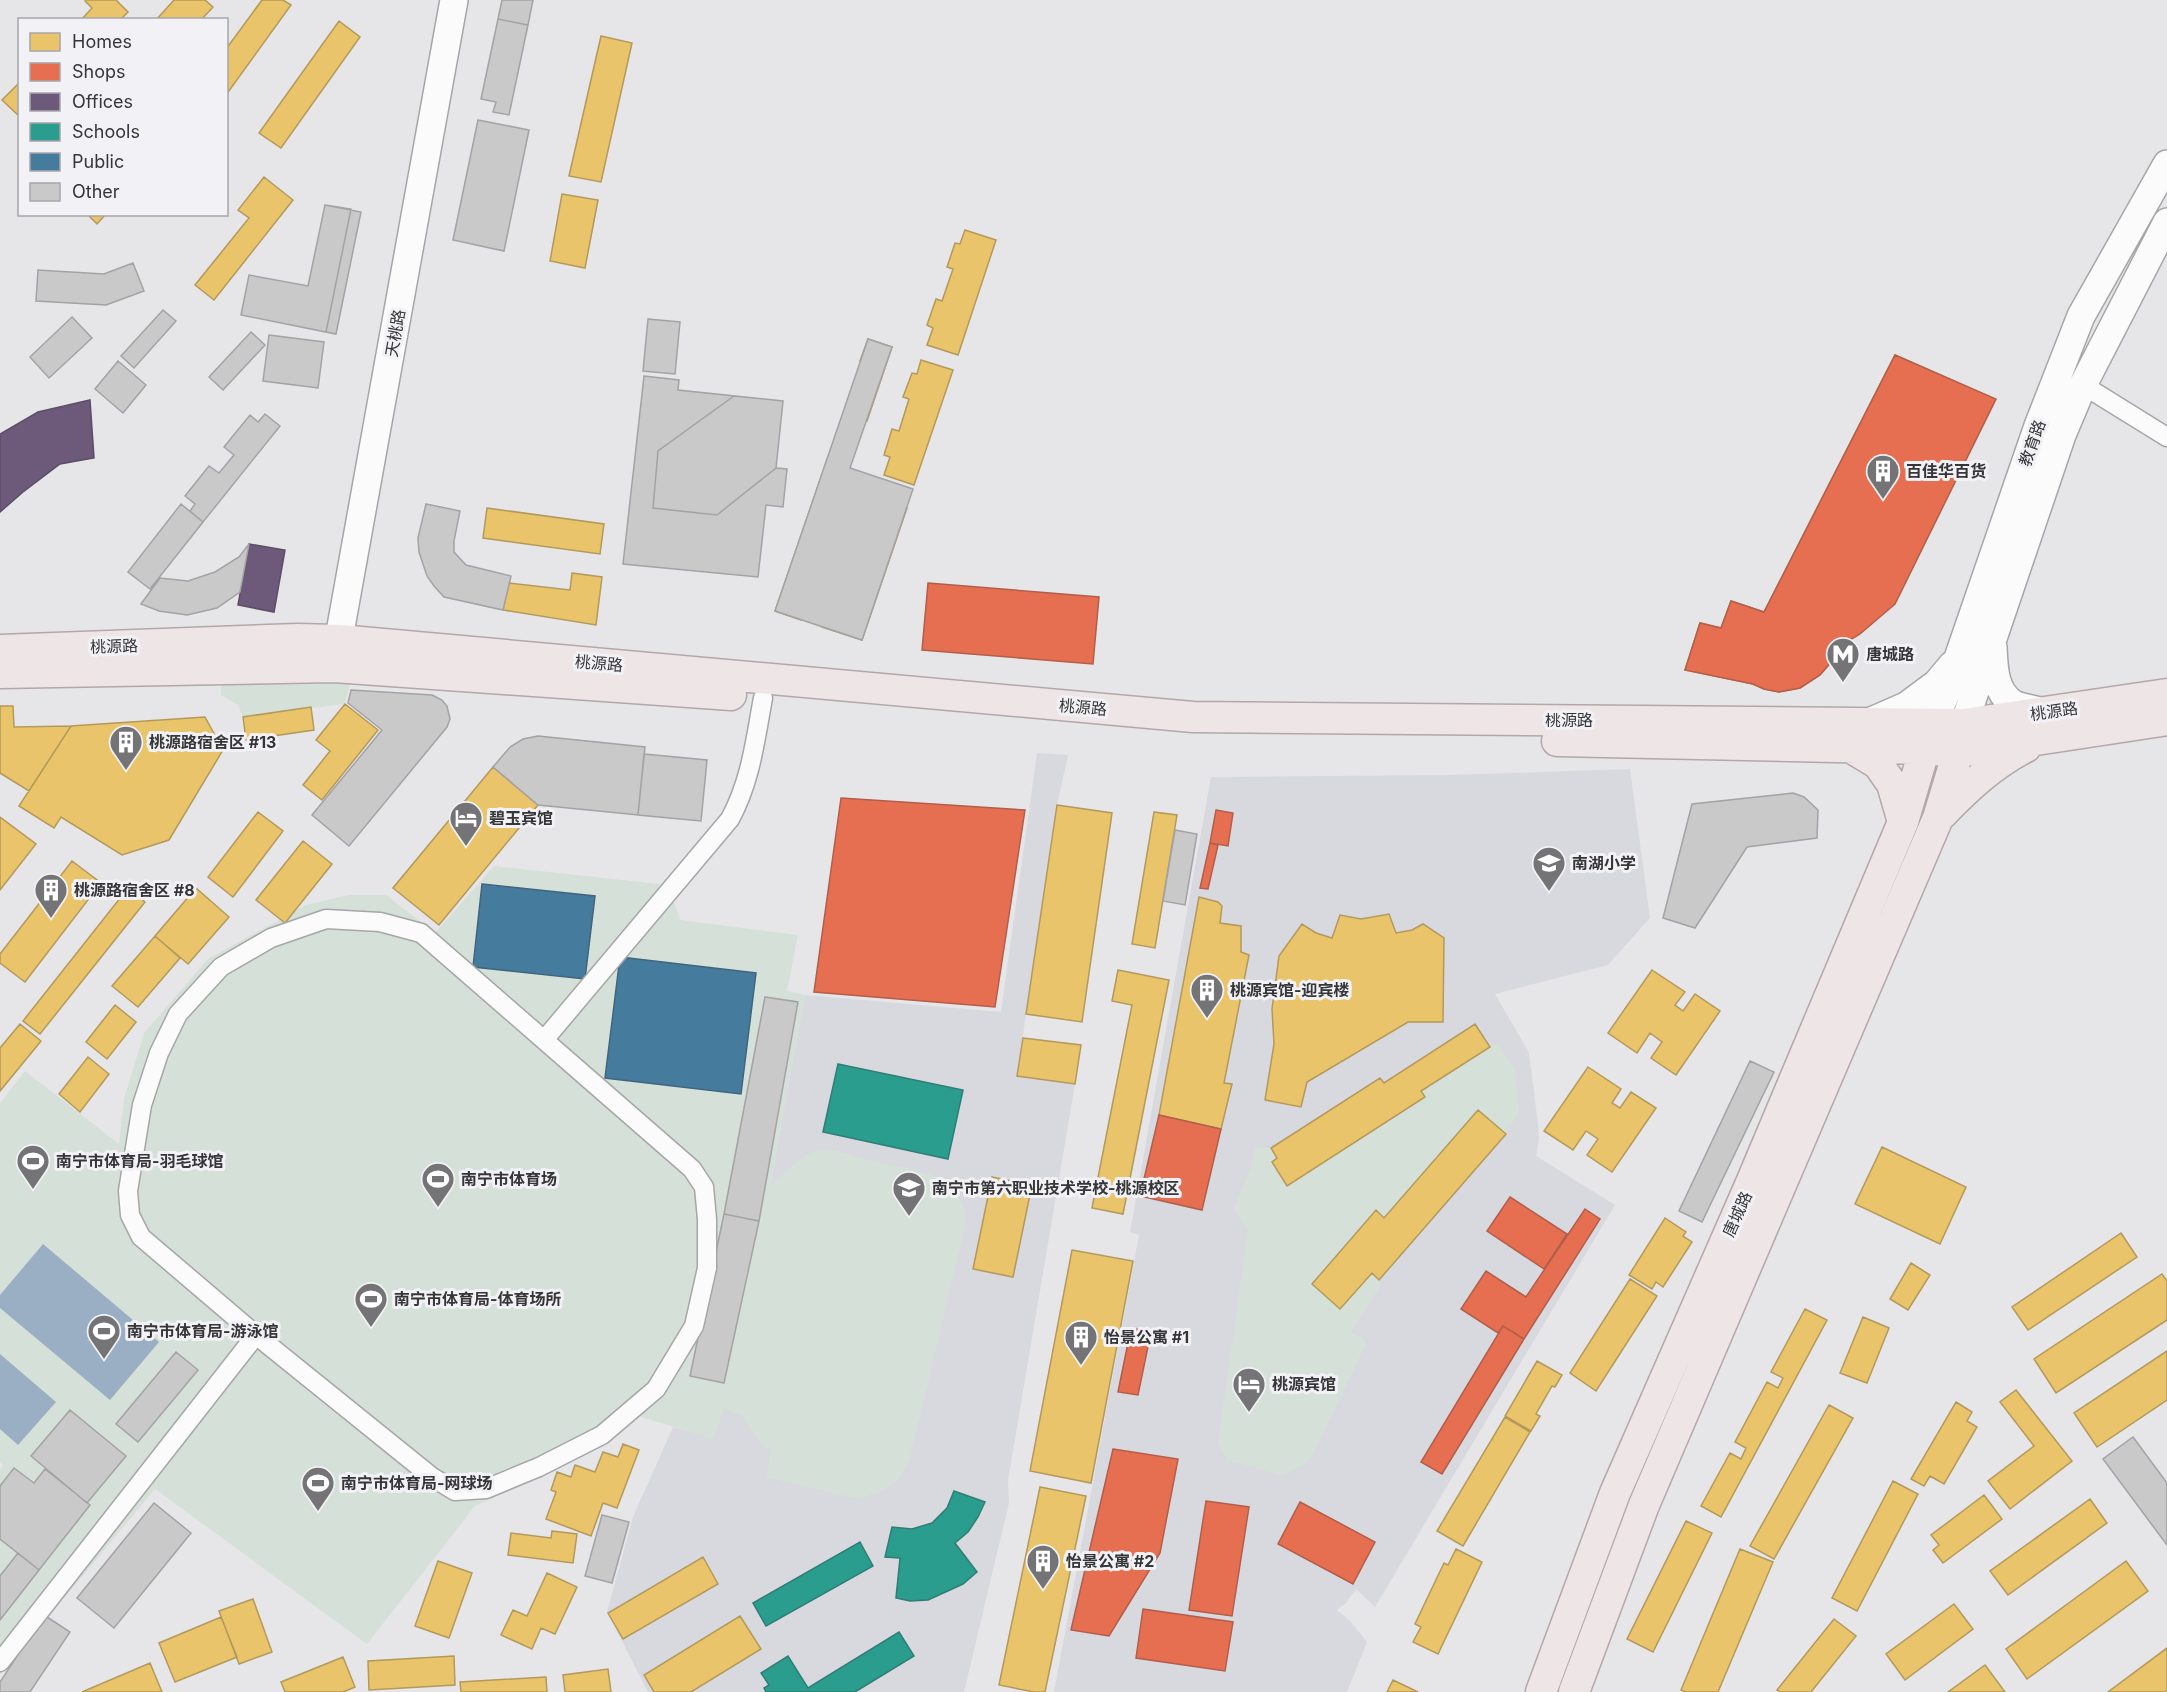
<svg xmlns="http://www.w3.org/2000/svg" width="2167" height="1692" viewBox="0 0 2167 1692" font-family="Inter,'Noto Sans SC',sans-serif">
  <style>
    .built { fill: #d8d8df }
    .green { fill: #d5e0d8 }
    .water { fill: #9bafc4 }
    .homes { fill: #e9c46a; stroke: #b3995b; stroke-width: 1.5 }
    .shops { fill: #e76f51; stroke: #b25e4a; stroke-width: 1.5 }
    .offices { fill: #6d597a; stroke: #5c4e66; stroke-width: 1.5 }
    .schools { fill: #2a9d8f; stroke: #2e7e75; stroke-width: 1.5 }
    .public { fill: #457b9d; stroke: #40667f; stroke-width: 1.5 }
    .building { fill: #cac9ca; stroke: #a3a2a4; stroke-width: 1.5 }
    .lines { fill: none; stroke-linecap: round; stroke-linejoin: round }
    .street-casing { stroke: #a6a6a8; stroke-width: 21 }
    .secondary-casing { stroke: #a6a6a8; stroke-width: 30 }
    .primary-casing { stroke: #b3a7a9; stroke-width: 33 }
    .street { stroke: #fbfbfc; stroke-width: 18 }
    .secondary { stroke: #fbfbfc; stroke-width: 27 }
    .primary { stroke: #ede5e6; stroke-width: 30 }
    .labels { text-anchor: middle; stroke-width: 6; stroke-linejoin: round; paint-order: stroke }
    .street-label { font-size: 16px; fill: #363638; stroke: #f2f2f6 }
    .poi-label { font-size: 16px; font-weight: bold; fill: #363638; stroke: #f2f2f6; text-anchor: start }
  </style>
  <rect width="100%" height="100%" fill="#e6e6e8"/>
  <!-- built -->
  <path class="built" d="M1037 753 1068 755 1057 805 1017 1075 1075 1084 1008 1480 1009 1503 964 1692H648L607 1612 633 1517 673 1427 713 1438 759 1247 805 995 1001 1012Z
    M1630 769 1650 918 1608 965 1495 994 1529 1053 1538 1124 1539 1138 1536 1156 1615 1205 1375 1607 1356 1589 1346 1603 1337 1610 1351 1622 1367 1642 1347 1692H1054L1139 1235 1130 1232 1211 777 1449 775Z"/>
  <!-- green -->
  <path class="green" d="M274 677 350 683 345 704 243 717 238 705 221 695V680Z
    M494 866 668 885 680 920 798 935 787 991 805 995 771 1185C784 1175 805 1150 823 1149 835 1149 860 1158 872 1161 911 1170 965 1171 966 1222L910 1459 898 1480 880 1492 858 1499 766 1477 771 1451C757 1441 750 1430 743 1415L724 1409 713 1439 638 1416 586 1455 475 1506 367 1644 155 1489 0 1675V1470L3 1465 0 1462V1103L25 1071 119 1144 124 1099 144 1033 208 959 306 905 348 895H386L435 933Z
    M1497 1043 1515 1069 1519 1112 1506 1134 1478 1110 1384 1218 1377 1211 1312 1284 1340 1309 1372 1273 1379 1280V1288L1351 1332 1367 1342 1310 1460 1283 1476 1227 1460 1218 1442 1248 1230 1234 1209 1251 1167 1255 1148H1271L1277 1158 1272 1162 1287 1186 1425 1097 1421 1091Z"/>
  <!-- water -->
  <path class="water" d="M43 1244 159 1342 110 1400 0 1308V1295Z
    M0 1354 56 1402 18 1445 0 1429Z"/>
  <!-- homes -->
  <path class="homes" d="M86 0H116L128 12 120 20H81L92 8 85 1Z
    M174 0H205L213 7 201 20H156Z
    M262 0H283L291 5 226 95V49Z
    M339 21 360 37 281 148 259 133Z
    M601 36 632 43 601 182 569 176Z
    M20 82V117L2 100Z
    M264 177 293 200 214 300 195 285 249 218 238 210Z
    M562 194 598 200 585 268 550 261Z
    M87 214H106L97 224Z
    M965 230 996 240 958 355 927 345 933 328 927 325 936 299 942 301 953 269 947 267 955 243 960 244Z
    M868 339 892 347 867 421 854 416 871 364 860 361Z
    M1895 355 1963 385 1832 661 1820 675 1800 688 1779 692 1764 689 1753 684 1685 670 1700 623 1721 628 1731 601 1764 612Z
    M921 360 953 370 914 485 884 475 890 457 884 455 892 429 899 431 909 399 903 397 912 373 917 374Z
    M828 457 842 462 840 468 854 473 844 498 831 494 802 578 814 583 801 620 775 611Z
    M868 495 907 508 862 640 822 627Z
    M487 508 604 524 600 554 483 538Z
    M572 573 602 577 596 625 503 610 509 583 570 590Z
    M345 704 378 730 322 800 303 785 330 751 316 740Z
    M0 706H13L14 727 71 726 29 791 0 773Z
    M311 707 314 730 246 740 243 717Z
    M205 717 223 750 169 840 122 855 61 817 54 828 19 806 71 726Z
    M493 767 538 805 439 925 393 888Z
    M1057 805 1112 813 1082 1022 1026 1014Z
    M258 812 283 831 233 897 208 877Z
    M1154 812 1177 815 1155 948 1132 944Z
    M0 817 36 844 0 890Z
    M303 841 332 864 285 923 256 900Z
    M72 861 101 883 25 982 0 963V954Z
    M128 888 145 902 40 1034 23 1021Z
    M196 888 229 917 188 964 155 936Z
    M1199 897 1218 902 1222 906 1220 923 1241 926V952L1249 955 1224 1083 1232 1084 1221 1129 1159 1115Z
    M1389 914 1396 933 1412 930 1423 924 1444 938 1443 1022H1408L1307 1082 1301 1107 1265 1100 1274 1044 1272 1009 1279 956 1302 924 1316 933 1332 938 1340 915 1361 919Z
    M155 936 180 958 138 1007 112 986Z
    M1118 970 1169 980 1123 1214 1092 1208 1132 1005 1112 1001Z
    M1652 970 1685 992 1675 1005 1683 1011 1695 994 1720 1011 1676 1075 1651 1058 1662 1042 1650 1033 1637 1053 1608 1033Z
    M115 1005 136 1022 107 1059 86 1042Z
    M20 1024 41 1041 0 1091V1048Z
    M1475 1024 1490 1047 1421 1091 1425 1097 1287 1186 1272 1162 1277 1158 1271 1148 1380 1078 1384 1083Z
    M1023 1038 1081 1045 1075 1084 1017 1076Z
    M88 1057 109 1074 80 1112 59 1094Z
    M1588 1067 1621 1089 1612 1103 1620 1108 1631 1092 1656 1108 1612 1172 1587 1155 1598 1139 1586 1131 1573 1150 1544 1131Z
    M1478 1110 1506 1134 1379 1280 1372 1273 1340 1309 1312 1284 1376 1210 1384 1218Z
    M1882 1147 1966 1187 1940 1244 1855 1204Z
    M992 1177 1032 1185 1013 1277 973 1269Z
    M1665 1218 1686 1232 1683 1236 1692 1242 1663 1287 1656 1282 1652 1289 1629 1275Z
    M2121 1233 2137 1257 2028 1330 2012 1307Z
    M1072 1250 1133 1261 1091 1483 1030 1471Z
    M1911 1263 1930 1275 1908 1310 1890 1299Z
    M2162 1274 2167 1281V1320L2056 1393 2034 1359Z
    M1630 1279 1657 1296 1596 1391 1570 1373Z
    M1805 1309 1827 1320 1721 1517 1701 1506 1730 1453 1741 1459 1746 1448 1735 1442 1767 1382 1778 1388 1783 1378 1771 1372Z
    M1863 1317 1889 1328 1867 1383 1840 1373Z
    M2167 1351V1400L2097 1447 2074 1413Z
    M1537 1361 1562 1375 1555 1387 1552 1386 1536 1414 1540 1416 1531 1431 1505 1416Z
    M2016 1390 2072 1461 2010 1509 1988 1481 2034 1446 2000 1402Z
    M1956 1402 1972 1412 1967 1421 1977 1427 1944 1484 1930 1476 1924 1486 1911 1479Z
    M1829 1405 1853 1418 1774 1559 1750 1546Z
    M1505 1417 1530 1432 1463 1546 1437 1531Z
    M623 1444 639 1450 617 1508 603 1503 591 1536 546 1519 556 1492 551 1490 557 1472 571 1477 575 1465 595 1472 603 1452 618 1457Z
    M1893 1481 1918 1494 1857 1611 1832 1598Z
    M1040 1487 1086 1496 1045 1692H1034L999 1685Z
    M1984 1495 2002 1519 1943 1563 1933 1550 1939 1545 1931 1535Z
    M2090 1499 2107 1523 2008 1595 1990 1571Z
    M1686 1521 1712 1533 1653 1652 1627 1639Z
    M552 1531 577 1534 573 1563 508 1555 511 1533 551 1538Z
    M1456 1549 1482 1562 1438 1654 1413 1642 1421 1627 1415 1624 1444 1563 1448 1565Z
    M1740 1549 1773 1562 1718 1692H1686L1681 1690Z
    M703 1557 718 1584 623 1639 608 1613Z
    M438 1561 472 1573 449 1638 415 1626Z
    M2126 1561 2148 1591 2027 1679 2006 1649Z
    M547 1573 577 1587 555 1634 541 1628 532 1649 501 1635 513 1610 527 1616Z
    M253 1599 272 1652 239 1664 219 1611Z
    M1954 1604 1973 1629 1905 1680 1886 1654Z
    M740 1616 761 1649 691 1692H654L644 1675Z
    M221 1617 237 1657 175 1682 159 1643Z
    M1834 1619 1856 1636 1811 1692H1780L1777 1690Z
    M2167 1648V1690L2165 1692H2108Z
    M454 1656 455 1685 369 1690 368 1661Z
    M343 1657 355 1687 343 1692H285L281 1682Z
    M150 1663 162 1692H82Z
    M1985 1665 2005 1692H1948Z
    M608 1669 611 1692H565L563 1675Z
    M546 1677 547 1692H461L460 1682Z
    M1393 1680 1418 1692H1387Z"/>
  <!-- shops -->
  <path class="shops" d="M1895 355 1996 399 1895 604 1860 634 1840 646 1832 661 1820 675 1800 688 1779 692 1764 689 1753 684 1685 670 1700 623 1721 628 1731 601 1764 612Z
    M928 583 1099 597 1093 664 922 650Z
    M841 798 1025 810 995 1007 814 992Z
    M1216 810 1233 813 1228 846 1210 843Z
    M1210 843 1218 845 1208 889 1200 888Z
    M1159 1115 1221 1129 1202 1210 1140 1196Z
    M1510 1197 1567 1234 1544 1269 1487 1231Z
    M1585 1209 1600 1219 1524 1339 1503 1326 1498 1333 1461 1309 1486 1271 1526 1297Z
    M1503 1326 1524 1339 1442 1474 1421 1462Z
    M1131 1328 1151 1332 1138 1395 1118 1392Z
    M1113 1449 1178 1459 1160 1553 1109 1636 1071 1630Z
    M1206 1501 1249 1507 1232 1616 1189 1610Z
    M1300 1502 1375 1542 1353 1584 1278 1544Z
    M1143 1609 1233 1622 1225 1671 1136 1658Z"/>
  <!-- offices -->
  <path class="offices" d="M90 400 94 458 60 464 23 492 0 512V434L38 412Z
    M249 544 285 550 274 612 238 605Z"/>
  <!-- schools -->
  <path class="schools" d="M838 1064 963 1090 948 1159 823 1132Z
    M954 1491 985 1502 978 1517 968 1532 955 1543 977 1572 963 1584 928 1600 910 1601 896 1598 900 1558 885 1557 892 1527 912 1529 932 1523 947 1508Z
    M860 1542 873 1566 766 1626 753 1603Z
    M899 1632 914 1656 855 1692H766L764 1688 769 1685 761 1673 788 1656 808 1688Z"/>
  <!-- public -->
  <path class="public" d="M482 884 595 896 585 979 473 967Z
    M620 957 756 973 741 1094 605 1078Z"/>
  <!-- building -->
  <path class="building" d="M502 0H533L528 25 498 19Z
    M498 19 528 25 509 115 493 112 496 102 481 99Z
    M478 120 529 130 504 251 453 240Z
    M325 205 361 212 336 334 241 315 249 275 308 286Z
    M325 205 351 209 326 332 241 315 249 275 308 286Z
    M133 263 144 291 106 305 36 301 38 270 104 274Z
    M163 310 176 321 134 368 121 356Z
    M72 317 92 338 49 378 30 357Z
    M648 319 680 322 675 374 643 371Z
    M251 332 265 345 223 390 209 377Z
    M269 335 324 342 318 388 263 381Z
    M868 339 892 347 850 468 913 489 862 640 775 611Z
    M118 361 146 385 123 413 95 389Z
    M644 376 679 380 678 390 783 401 776 468 787 469 783 507 766 505 758 577 623 564Z
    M734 396 783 401 776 468 717 515 653 508 658 451Z
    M265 414 280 426 203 522 190 511 195 504 185 496 209 466 219 473 234 455 224 447 250 415 258 422Z
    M181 504 203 522 150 589 128 572Z
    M426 504 460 511 454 541V552L466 565 511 576 503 610 444 597 434 586 427 576 419 552 418 538Z
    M249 544 240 592 217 608 187 615 159 611 141 604 160 578 188 581 215 572 239 557Z
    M351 690 432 695 442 700 447 706 450 719 447 727 349 846 312 815 382 730 348 703Z
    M538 736 645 747 638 815 538 805 493 767 510 747 523 739Z
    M644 754 707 760 701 821 638 815Z
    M1793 793 1804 797 1818 810 1817 838 1747 847 1695 928 1663 918 1692 804Z
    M1175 830 1197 834 1185 905 1163 901Z
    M765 997 798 1002 759 1221 724 1214Z
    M1750 1061 1774 1072 1702 1222 1679 1211Z
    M724 1214 759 1221 724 1383 690 1376Z
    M176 1352 198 1370 138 1442 116 1424Z
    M70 1410 126 1456 87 1503 31 1456Z
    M2133 1437 2167 1483V1545L2103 1459Z
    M14 1468 34 1483 45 1469 90 1505 39 1570 0 1539V1486Z
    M154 1503 191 1533 114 1628 77 1598Z
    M602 1515 629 1522 612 1583 585 1576Z
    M18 1553 39 1570 0 1620V1576Z
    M44 1615 70 1632 30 1692H0V1682Z"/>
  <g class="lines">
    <defs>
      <path id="street" d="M2083 385 2167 437
        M544 1040 692 1169 704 1187 707 1219V1268L694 1326 656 1389 602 1435 539 1467 486 1489 455 1491 432 1477 256 1335 141 1237 130 1215 128 1191 142 1105 159 1053 178 1014 221 967 271 938 326 919 380 922 421 933 544 1040 730 819C751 780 755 741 763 698
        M0 1662 256 1335"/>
      <path id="secondary" d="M1993 647C1994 667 1994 690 2012 703 2020 708 2035 709 2044 712
        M335 660 454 0
        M1867 723 1906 706 1937 683 1952 665
        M1929 734 1946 693 2038 426 2081 316 2167 164
        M1960 742 1964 724 2062 435 2083 385 2167 222"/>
      <path id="primary" d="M0 650 297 639 339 640 1193 717 1964 724 2167 694
        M0 673 334 667 731 695
        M1557 741 1925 749 1958 752 2167 720
        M1850 747 1878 764 1892 784 1903 822
        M1942 814C1968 787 1993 764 2026 747
        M1541 1692 1615 1493 1751 1183 1903 822 1929 734
        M1574 1692 1644 1505 1938 818 1958 752"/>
    </defs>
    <!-- street casing -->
    <use href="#street" class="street-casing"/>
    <!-- secondary casing -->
    <use href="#secondary" class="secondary-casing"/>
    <!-- primary casing -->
    <use href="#primary" class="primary-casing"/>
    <!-- street -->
    <use href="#street" class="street"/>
    <!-- secondary -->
    <use href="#secondary" class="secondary"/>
    <!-- primary -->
    <use href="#primary" class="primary"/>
  </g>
  <!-- icons -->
  <defs>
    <symbol id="building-pin" viewBox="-11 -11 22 30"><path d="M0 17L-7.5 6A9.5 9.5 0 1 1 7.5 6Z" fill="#747476" stroke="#f2f2f6"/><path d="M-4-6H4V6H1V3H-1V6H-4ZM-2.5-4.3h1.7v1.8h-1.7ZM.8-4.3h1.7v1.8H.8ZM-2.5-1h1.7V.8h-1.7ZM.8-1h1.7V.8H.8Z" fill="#fff"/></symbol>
    <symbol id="metro-pin" viewBox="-11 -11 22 30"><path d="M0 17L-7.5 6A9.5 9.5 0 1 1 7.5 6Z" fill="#747476" stroke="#f2f2f6"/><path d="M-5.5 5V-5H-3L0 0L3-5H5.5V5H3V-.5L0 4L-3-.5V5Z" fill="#fff"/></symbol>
    <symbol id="hotel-pin" viewBox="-11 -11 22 30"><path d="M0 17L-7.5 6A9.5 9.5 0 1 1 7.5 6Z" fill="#747476" stroke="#f2f2f6"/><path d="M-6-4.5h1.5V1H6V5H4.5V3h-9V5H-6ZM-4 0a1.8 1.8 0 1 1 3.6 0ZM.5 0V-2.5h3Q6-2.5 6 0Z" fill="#fff"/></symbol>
    <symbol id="school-pin" viewBox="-11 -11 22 30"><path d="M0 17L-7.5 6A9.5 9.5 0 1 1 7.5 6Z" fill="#747476" stroke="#f2f2f6"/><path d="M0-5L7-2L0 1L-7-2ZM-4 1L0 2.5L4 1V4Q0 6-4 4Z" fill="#fff"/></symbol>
    <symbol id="stadium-pin" viewBox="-11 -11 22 30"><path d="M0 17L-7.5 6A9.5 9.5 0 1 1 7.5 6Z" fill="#747476" stroke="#f2f2f6"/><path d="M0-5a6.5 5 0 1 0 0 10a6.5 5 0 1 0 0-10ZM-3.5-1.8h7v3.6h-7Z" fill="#fff"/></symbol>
  </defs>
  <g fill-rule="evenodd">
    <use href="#building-pin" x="1864" y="452" width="38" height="52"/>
    <use href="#metro-pin" x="1824" y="635" width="38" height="52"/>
    <use href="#building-pin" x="107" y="723" width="38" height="52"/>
    <use href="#hotel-pin" x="447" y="799" width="38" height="52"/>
    <use href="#school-pin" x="1530" y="844" width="38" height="52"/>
    <use href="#building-pin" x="32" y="871" width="38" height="52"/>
    <use href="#building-pin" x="1188" y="971" width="38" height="52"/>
    <use href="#stadium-pin" x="14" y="1142" width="38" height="52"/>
    <use href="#stadium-pin" x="419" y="1160" width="38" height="52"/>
    <use href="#school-pin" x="890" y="1169" width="38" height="52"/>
    <use href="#stadium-pin" x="352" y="1280" width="38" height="52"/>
    <use href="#stadium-pin" x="85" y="1312" width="38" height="52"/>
    <use href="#building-pin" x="1062" y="1318" width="38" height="52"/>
    <use href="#hotel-pin" x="1230" y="1365" width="38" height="52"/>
    <use href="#stadium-pin" x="299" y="1464" width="38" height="52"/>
    <use href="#building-pin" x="1024" y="1542" width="38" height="52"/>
  </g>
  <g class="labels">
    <!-- street labels -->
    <g class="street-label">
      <text transform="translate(395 333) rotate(-80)" y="6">天桃路</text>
      <text transform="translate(2032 443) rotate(-70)" y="6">教育路</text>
      <text transform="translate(114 646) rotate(-2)" y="6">桃源路</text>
      <text transform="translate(599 663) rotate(5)" y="6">桃源路</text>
      <text transform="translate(1083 707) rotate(5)" y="6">桃源路</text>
      <text transform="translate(2054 711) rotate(-8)" y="6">桃源路</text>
      <text x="1569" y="726">桃源路</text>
      <text transform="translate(1737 1214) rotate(-66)" y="6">唐城路</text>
    </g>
    <!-- poi labels -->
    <g class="poi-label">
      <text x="1906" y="477">百佳华百货</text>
      <text x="1866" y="660">唐城路</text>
      <text x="149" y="748">桃源路宿舍区 #13</text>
      <text x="489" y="824">碧玉宾馆</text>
      <text x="1572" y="869">南湖小学</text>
      <text x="74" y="896">桃源路宿舍区 #8</text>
      <text x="1230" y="996">桃源宾馆-迎宾楼</text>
      <text x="56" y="1167">南宁市体育局-羽毛球馆</text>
      <text x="461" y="1185">南宁市体育场</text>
      <text x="932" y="1194">南宁市第六职业技术学校-桃源校区</text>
      <text x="394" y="1305">南宁市体育局-体育场所</text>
      <text x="127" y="1337">南宁市体育局-游泳馆</text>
      <text x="1104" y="1343">怡景公寓 #1</text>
      <text x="1272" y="1390">桃源宾馆</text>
      <text x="341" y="1489">南宁市体育局-网球场</text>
      <text x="1066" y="1567">怡景公寓 #2</text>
    </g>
  </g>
  <!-- legend -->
  <rect x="18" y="18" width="210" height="198" fill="#f2f2f6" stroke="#a7a7aa" stroke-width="1.5"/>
  <rect x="30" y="33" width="30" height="18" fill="#e9c46a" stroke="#a7a7aa" stroke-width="1.5"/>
  <text x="72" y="48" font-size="18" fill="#363638">Homes</text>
  <rect x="30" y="63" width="30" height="18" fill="#e76f51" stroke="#a7a7aa" stroke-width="1.5"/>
  <text x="72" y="78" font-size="18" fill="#363638">Shops</text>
  <rect x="30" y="93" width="30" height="18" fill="#6d597a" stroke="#a7a7aa" stroke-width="1.5"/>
  <text x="72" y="108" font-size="18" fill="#363638">Offices</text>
  <rect x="30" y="123" width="30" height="18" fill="#2a9d8f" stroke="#a7a7aa" stroke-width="1.5"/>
  <text x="72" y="138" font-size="18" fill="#363638">Schools</text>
  <rect x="30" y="153" width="30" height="18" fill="#457b9d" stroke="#a7a7aa" stroke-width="1.5"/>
  <text x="72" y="168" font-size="18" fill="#363638">Public</text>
  <rect x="30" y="183" width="30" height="18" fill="#cac9ca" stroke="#a7a7aa" stroke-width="1.5"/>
  <text x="72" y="198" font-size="18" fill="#363638">Other</text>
</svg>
